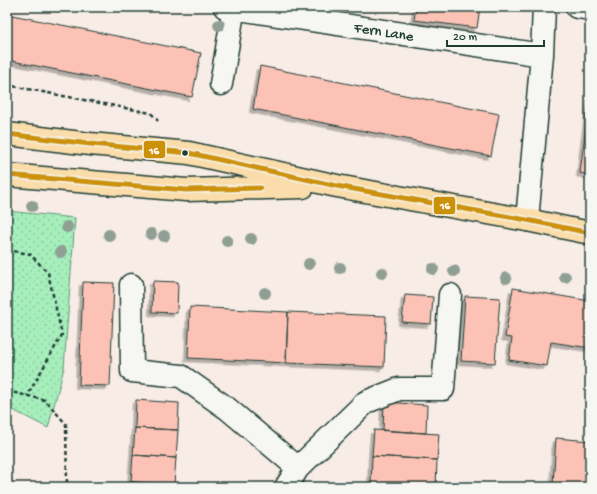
<svg xmlns="http://www.w3.org/2000/svg" width="597" height="494" viewBox="0 0 597 494" font-family="'Gochi Hand',sans-serif">
  <style>
    .park { fill: url(#park-dots); stroke: #629678 }
    .building { fill: #fcc2b5; stroke: #1f3d34; filter: url(#shadow) }
    .lines { fill: none; stroke-linecap: round; stroke-linejoin: round }
    .minor-casing { stroke: #1f3d34; stroke-width: 25 }
    .major-casing { stroke: #1f3d34; stroke-width: 25 }
    .path { stroke: #1f3d34; stroke-width: 2.5; stroke-dasharray: 4 3; stroke-linecap: butt }
    .minor { stroke: #f6f6f2; stroke-width: 22 }
    .major { stroke: #faddab; stroke-width: 22 }
    .bus-1-casing { stroke: #f6f6f2; stroke-width: 8 }
    .bus-1 { stroke: #cc910a; stroke-width: 5 }
    .tree { fill: #8f9f93 }
    .bus-dot { fill: #1f3d34; stroke: #f6f6f2; stroke-width: 1.5 }
    .labels { text-anchor: middle; stroke-width: 4; stroke-linejoin: round; paint-order: stroke }
    .street-label { font-size: 15px; fill: #1f3d34; stroke: #f6f6f2 }
    .line-badge { stroke: #f6f6f2; stroke-width: 1.5 }
    .badge-label { font-size: 11px; text-anchor: middle; font-weight: bold; fill: #fff }
  </style>
  <defs>
    <pattern id="park-dots" width="8" height="8" patternUnits="userSpaceOnUse"><rect width="8" height="8" fill="#a6eebc"/><path d="M2 2h.1M6 6h.1" fill="none" stroke="#8ecda2" stroke-width="1.8" stroke-linecap="round"/></pattern>
    <filter id="shadow"><feDropShadow dx="-3.5" dy="3.5" stdDeviation="0" flood-color="#0004"/></filter>
  </defs>
  <rect width="100%" height="100%" fill="#f7ece6"/>
  <filter id="ink" filterUnits="userSpaceOnUse"><feTurbulence type="fractalNoise" baseFrequency=".025" numOctaves="2"/><feDisplacementMap in="SourceGraphic" scale="8" xChannelSelector="R" yChannelSelector="G"/><feConvolveMatrix kernelMatrix="1 2 1 2 8 2 1 2 1" color-interpolation-filters="sRGB"/></filter>
  <g filter="url(#ink)">
    <!-- park -->
    <path class="park" d="M7 211 75 218 64 368 48 428 7 407Z"/>
    <!-- building -->
    <path class="building" d="M416 7H480L477 28 414 20Z
      M7 14 201 53 192 97 7 60Z
      M260 66 499 114 491 156 253 109Z
      M590 96V175L580 173Z
      M153 281 178 282 177 313 152 312Z
      M83 282 114 283 110 386 79 385Z
      M513 288 590 301V348L551 342 547 366 509 360 512 338 505 337Z
      M405 295 433 297 431 324 402 322Z
      M465 296 500 298 495 363 461 361Z
      M190 307 288 312 286 363 188 358Z
      M288 312 386 316 384 367 286 363Z
      M136 400 179 403 178 430 135 428Z
      M384 402 427 405 426 433 383 430Z
      M135 428 178 430 176 458 133 455Z
      M374 430 439 434 437 460 372 456Z
      M556 438 590 441V487L553 485Z
      M133 455 176 458 174 484 131 482Z
      M372 456 437 460 436 487 371 484Z
      M131 482 174 484V487H131Z
      M381 484 423 487H381Z
      M553 485 581 487H553Z"/>
    <g class="lines">
      <defs>
        <path id="minor" d="M225 7 542 55
          M577 7 590 9
          M221 84 234 7
          M527 220 542 55 544 7
          M131 285 132 371 181 376 228 409 298 468
          M286 487 298 468 366 402 399 389H443L450 295"/>
        <path id="major" d="M7 134 90 144 189 153 337 186 527 220 590 233
          M7 175 186 190 303 187"/>
      </defs>
      <!-- minor casing -->
      <use href="#minor" class="minor-casing"/>
      <!-- major casing -->
      <use href="#major" class="major-casing"/>
      <!-- path -->
      <path class="path" d="M7 85 151 113 158 121
        M7 250 30 254 48 273 62 335 27 396
        M7 391 45 400 66 424 67 487"/>
      <!-- minor -->
      <use href="#minor" class="minor"/>
      <!-- major -->
      <use href="#major" class="major"/>
      <defs>
        <path id="bus-1" d="M7 134 90 144 189 153 337 186 527 220 590 233
          M7 175 186 190 260 188"/>
      </defs>
      <!-- bus-1 casing -->
      <use href="#bus-1" class="bus-1-casing"/>
      <!-- bus-1 -->
      <use href="#bus-1" class="bus-1"/>
    </g>
    <!-- trees -->
    <g class="tree">
      <circle cx="219" cy="25" r="6"/>
      <circle cx="32" cy="206" r="6"/>
      <circle cx="67" cy="227" r="6"/>
      <circle cx="151" cy="234" r="6"/>
      <circle cx="109" cy="235" r="6"/>
      <circle cx="164" cy="236" r="6"/>
      <circle cx="251" cy="239" r="6"/>
      <circle cx="227" cy="241" r="6"/>
      <circle cx="61" cy="252" r="6"/>
      <circle cx="309" cy="264" r="6"/>
      <circle cx="340" cy="268" r="6"/>
      <circle cx="433" cy="269" r="6"/>
      <circle cx="454" cy="271" r="6"/>
      <circle cx="382" cy="273" r="6"/>
      <circle cx="565" cy="277" r="6"/>
      <circle cx="506" cy="278" r="6"/>
      <circle cx="265" cy="293" r="6"/>
    </g>
  </g>
  <!-- markers -->
  <circle class="bus-dot" cx="185" cy="153" r="3.5"/>
  <g class="labels">
    <!-- street labels -->
    <g class="street-label">
      <text transform="translate(384 31) rotate(9)" y="5">Fern Lane</text>
    </g>
  </g>
  <g class="line-badge">
    <rect x="143" y="140" width="23" height="19" rx="4" fill="#cc910a"/>
    <rect x="433" y="196" width="23" height="19" rx="4" fill="#cc910a"/>
  </g>
  <g class="badge-label">
    <text x="154" y="154">16</text>
    <text x="445" y="209">16</text>
  </g>
  <!-- margin -->
  <rect width="597" height="494" fill="none" stroke="#f6f6f2" stroke-width="24"/>
  <rect x="12" y="12" width="573" height="470" fill="none" stroke="#1f3d34" stroke-width="1.5" filter="url(#ink)"/>
  <!-- scale -->
  <path d="M447 40v6h97v-6" fill="none" stroke="#1f3d34" stroke-width="2"/>
  <text x="453" y="40" font-size="12" fill="#1f3d34" stroke="#f6f6f2" stroke-width="3" paint-order="stroke">20 m</text>
</svg>
